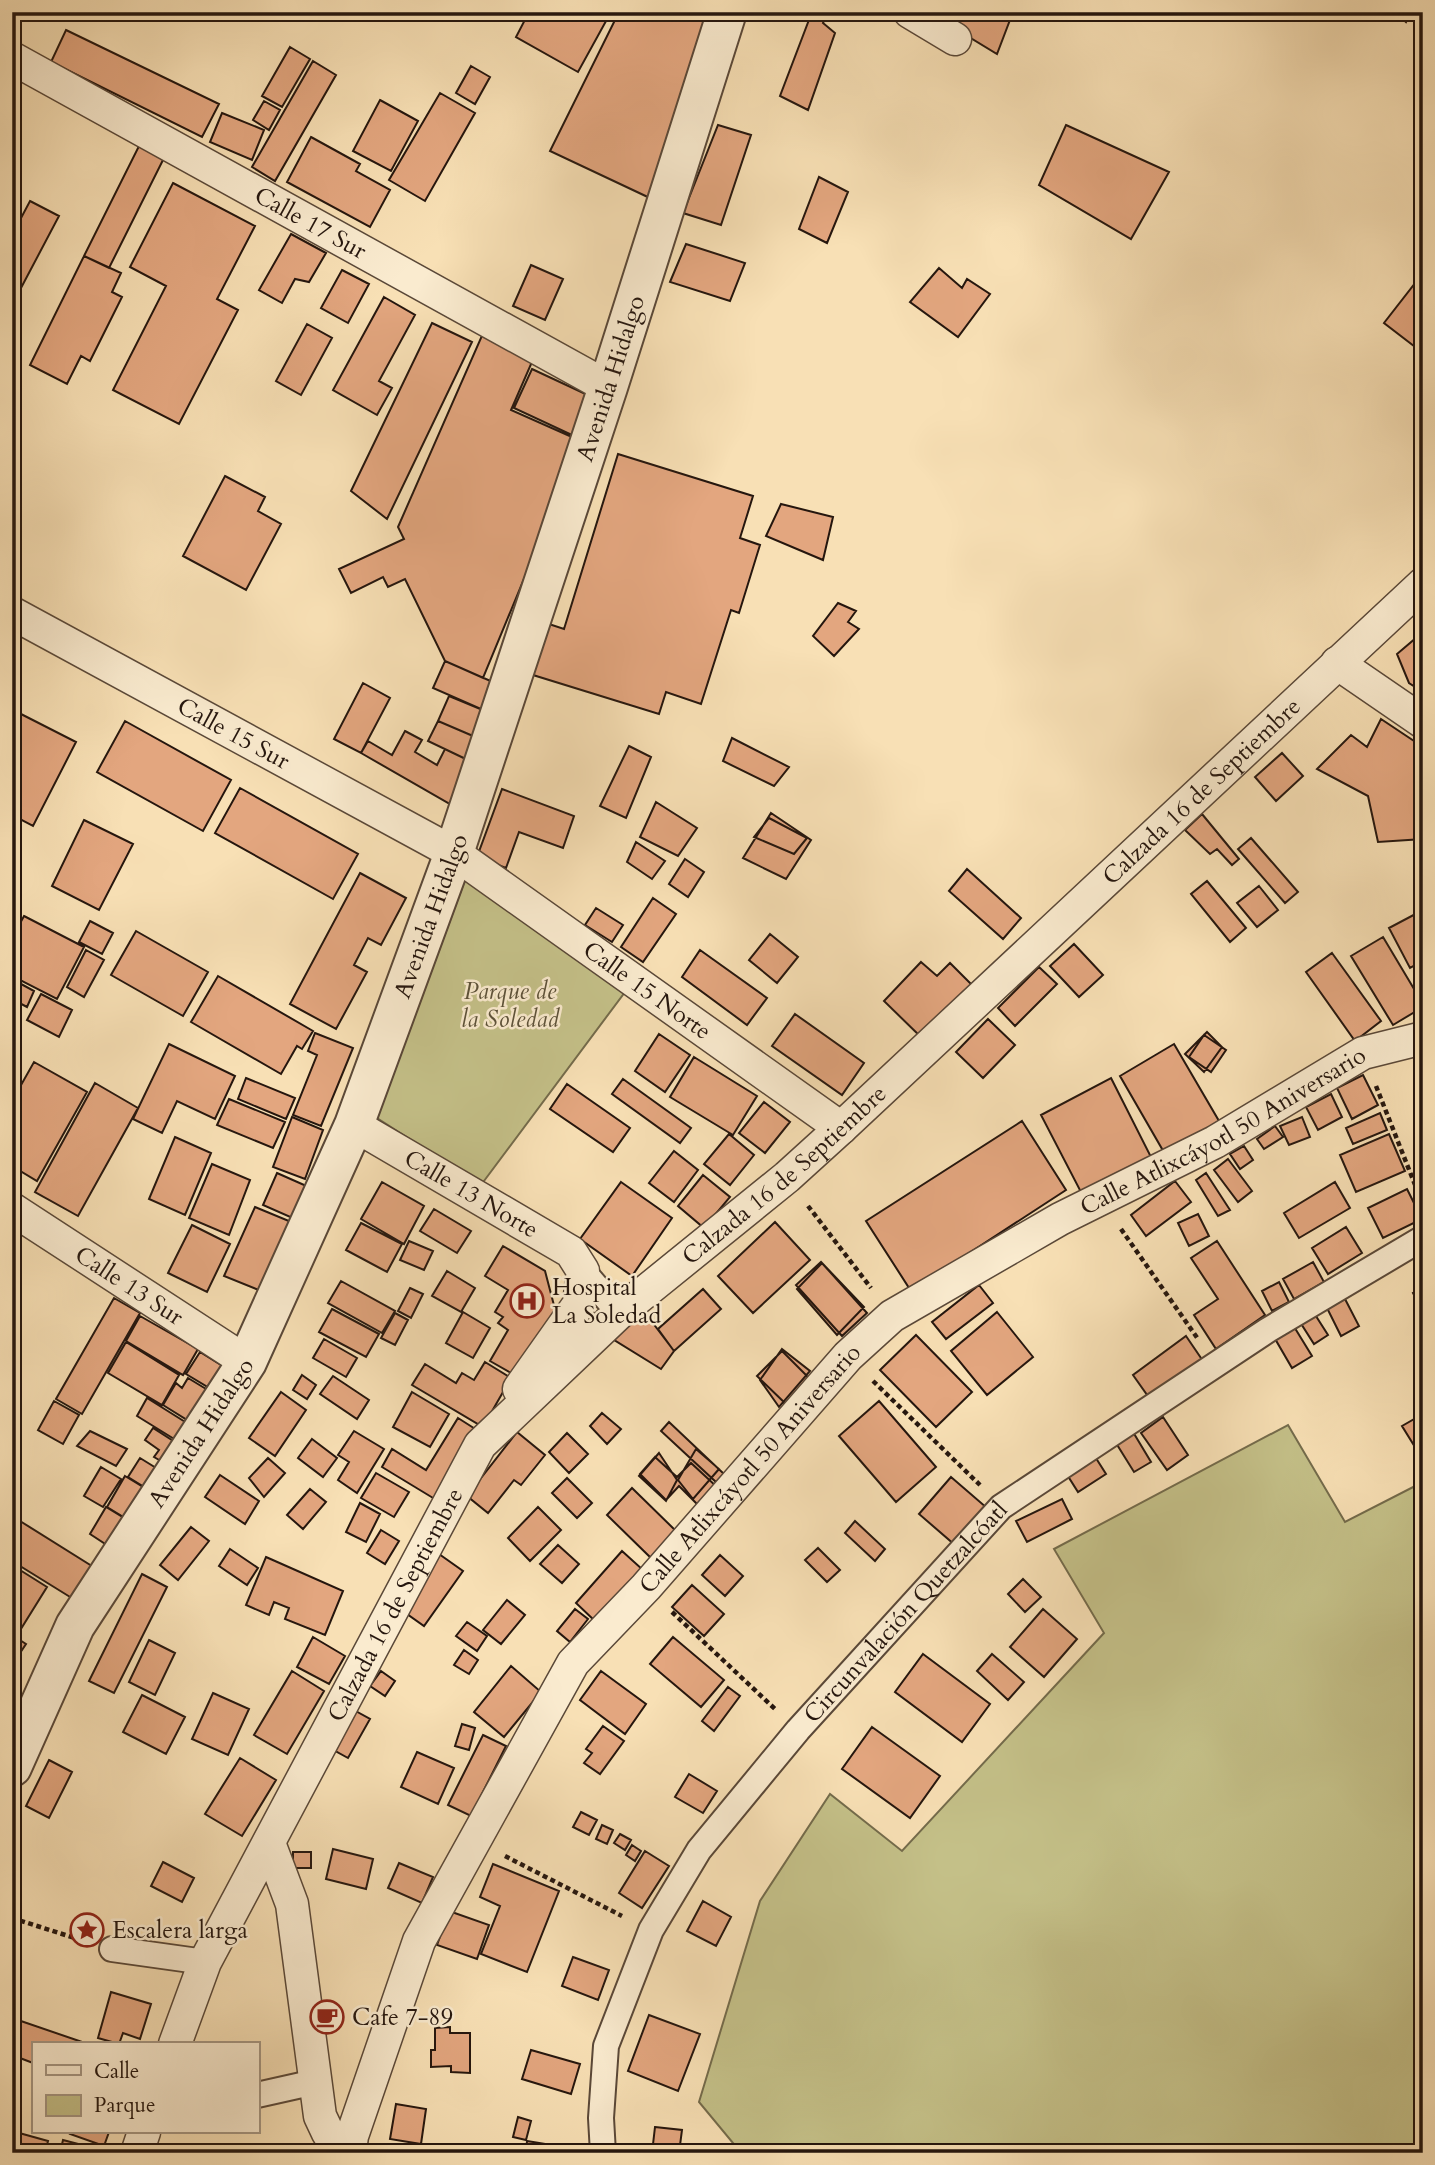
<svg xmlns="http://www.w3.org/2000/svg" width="1435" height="2165" viewBox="0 0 1435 2165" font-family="Cardo,serif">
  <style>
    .green { fill: #c4c088; stroke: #746b4b; stroke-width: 2 }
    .building { fill: #e3a67f; stroke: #25160e; stroke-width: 2 }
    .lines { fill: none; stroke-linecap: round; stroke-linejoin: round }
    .pedestrian-casing { stroke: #5a4838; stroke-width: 28 }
    .minor-casing { stroke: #5a4838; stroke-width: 35 }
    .tertiary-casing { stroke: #5a4838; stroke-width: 42 }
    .path { stroke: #25160e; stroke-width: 4.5; stroke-dasharray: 5 3.5; stroke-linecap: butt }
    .pedestrian { stroke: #faebcf; stroke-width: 24 }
    .minor { stroke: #faebcf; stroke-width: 32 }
    .tertiary { stroke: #faebcf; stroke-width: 38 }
    .labels { text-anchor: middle; stroke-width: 5; stroke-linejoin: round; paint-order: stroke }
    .street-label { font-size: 24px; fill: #25160e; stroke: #faebcf }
    .park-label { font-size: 24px; font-style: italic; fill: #5d5239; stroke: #faebcf }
    .poi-label { font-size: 24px; fill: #25160e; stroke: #faebcf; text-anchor: start }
  </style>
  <rect width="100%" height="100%" fill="#f8e0b5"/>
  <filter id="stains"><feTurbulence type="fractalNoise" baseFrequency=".00286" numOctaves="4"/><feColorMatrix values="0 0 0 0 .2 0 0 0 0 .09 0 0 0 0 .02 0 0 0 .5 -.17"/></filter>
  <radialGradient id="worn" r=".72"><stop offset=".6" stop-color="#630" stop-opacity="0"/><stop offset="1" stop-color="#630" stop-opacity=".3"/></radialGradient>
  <!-- green -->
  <path class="green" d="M468 872 631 984 481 1185 377 1118Z
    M1288 1425 1345 1522 1423 1482V2153H737L738 2149 699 2102 760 1901 830 1794 902 1851 1104 1633 1054 1549Z"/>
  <!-- building -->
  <path class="building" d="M529 12H611L578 72 516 37Z
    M619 12H718L652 199 550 151Z
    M812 12H828L823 23 835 33 808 110 780 96Z
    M928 12H1013L997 54Z
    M1395 12H1411L1406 22Z
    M66 30 219 104 202 137 51 62Z
    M290 47 310 59 282 107 262 96Z
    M313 61 336 75 275 181 252 167Z
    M471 66 490 77 475 104 456 93Z
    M440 93 475 113 425 201 389 180Z
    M380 100 418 121 391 171 353 151Z
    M264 101 280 110 269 130 253 120Z
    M222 113 264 130 252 160 210 142Z
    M718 125 751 135 721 225 683 213Z
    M1066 125 1169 172 1131 239 1039 185Z
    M311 137 360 164 356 171 390 190 370 227 287 182Z
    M142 140 167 152 109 268 84 256Z
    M819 177 848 192 827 243 799 229Z
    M173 183 255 226 217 299 238 310 179 424 113 390 166 286 130 267Z
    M30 201 59 216 12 305V235Z
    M291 234 326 253 309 282 295 279 282 303 259 290Z
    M686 244 745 263 730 301 670 282Z
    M84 256 121 273 112 292 122 297 90 361 81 356 67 384 30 365Z
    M531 265 563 279 545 320 513 306Z
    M939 268 962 288 967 279 990 294 958 337 910 302Z
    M342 270 369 284 348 323 321 308Z
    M1423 273V353L1384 323Z
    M384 297 415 315 379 381 392 388 377 415 333 390Z
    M432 323 472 342 387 519 351 491Z
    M307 324 332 338 301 395 276 381Z
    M484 331 535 355 511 410 581 441 483 678 445 661 405 579 388 587 383 577 351 593 339 569 404 539 398 527Z
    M532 369 592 397 574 436 514 408Z
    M618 454 753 496 740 538 760 545 739 613 731 610 701 704 666 692 659 714 533 675 549 624 564 629Z
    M225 476 265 497 258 511 281 524 246 590 183 556Z
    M781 504 833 517 823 560 766 536Z
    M838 603 856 611 848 622 859 629 834 656 813 636Z
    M1423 632V692L1409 683 1397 654Z
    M445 661 502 686 490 713 433 688Z
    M363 683 390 698 361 753 334 739Z
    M449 696 490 713 480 739 438 721Z
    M19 713 76 742 33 826 12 815V726Z
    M1381 719 1423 747V839L1378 842 1368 796 1317 769 1351 735 1367 747Z
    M125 721 231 780 203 831 97 772Z
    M438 721 480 739 472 762 428 741Z
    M405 731 422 740 415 752 437 765 445 749 472 762 450 804 361 753 368 741 392 755Z
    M732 738 789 767 774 786 723 761Z
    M629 746 651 757 626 818 600 806Z
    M1282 753 1303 776 1276 801 1255 777Z
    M240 788 358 854 333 899 215 833Z
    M502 789 574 816 563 848 519 832 506 868 477 857Z
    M656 802 697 828 678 856 640 837Z
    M771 813 811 840 786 879 743 858Z
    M1202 814 1239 859 1232 865 1217 849 1210 854 1185 830Z
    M769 818 807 838 794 854 754 837Z
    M84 820 133 844 99 910 52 886Z
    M1251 838 1298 892 1285 903 1238 849Z
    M636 842 665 861 652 879 627 862Z
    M685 859 704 872 688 897 669 884Z
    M967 869 1021 918 1003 939 949 891Z
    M360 873 406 898 381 945 368 938 354 965 367 972 336 1029 290 1004Z
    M1207 881 1246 928 1230 942 1191 894Z
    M1259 886 1278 910 1257 927 1237 903Z
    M653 898 676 914 643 962 621 947Z
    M596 908 623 925 612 942 585 925Z
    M1423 910V961L1410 968 1389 928Z
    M24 916 84 947 57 999 12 976V938Z
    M90 921 113 933 102 954 79 942Z
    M136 931 208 972 183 1016 111 975Z
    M770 934 798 957 777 983 749 960Z
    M1383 937 1423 1004V1007L1393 1025 1351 956Z
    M1074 944 1103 975 1079 997 1050 966Z
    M86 950 104 960 84 997 67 987Z
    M700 950 767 998 747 1025 682 977Z
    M1332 953 1381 1021 1355 1041 1306 972Z
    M921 962 937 976 950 963 975 988 924 1040 884 1001Z
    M1039 967 1057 984 1015 1026 998 1008Z
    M218 976 313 1031 302 1049 297 1046 281 1074 191 1022Z
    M12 979 34 991 27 1007 14 1000 12 1003Z
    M41 994 72 1010 59 1037 27 1020Z
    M795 1014 864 1063 842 1095 772 1046Z
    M988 1019 1015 1045 983 1078 956 1052Z
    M1207 1032 1222 1047 1204 1072 1185 1054Z
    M315 1033 353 1048 321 1126 293 1115 317 1055 308 1051Z
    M659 1034 690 1055 665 1092 635 1071Z
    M1204 1035 1226 1050 1211 1072 1189 1057Z
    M169 1044 235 1076 215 1119 177 1101 162 1133 133 1119Z
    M1174 1044 1219 1121 1165 1154 1120 1076Z
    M1419 1050H1423V1078H1418Z
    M694 1057 757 1096 733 1135 670 1097Z
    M34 1062 87 1092 37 1181 12 1166V1101Z
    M1363 1075 1378 1105 1352 1119 1337 1088Z
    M246 1078 295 1098 286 1119 238 1099Z
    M1111 1078 1152 1159 1083 1196 1041 1115Z
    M623 1079 691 1128 680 1143 612 1094Z
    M95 1083 138 1108 78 1216 35 1192Z
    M567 1084 630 1128 613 1152 550 1109Z
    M1331 1094 1342 1117 1318 1130 1306 1107Z
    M229 1099 285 1122 273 1148 217 1125Z
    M764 1102 790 1122 765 1153 739 1133Z
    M1380 1113 1387 1130 1353 1144 1346 1128Z
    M292 1117 323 1130 305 1179 273 1167Z
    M1302 1117 1310 1137 1289 1145 1280 1126Z
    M1022 1121 1066 1190 911 1291 866 1221Z
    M1275 1126 1283 1137 1264 1149 1257 1139Z
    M729 1134 754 1155 730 1185 704 1164Z
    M1389 1134 1405 1171 1356 1192 1340 1155Z
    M175 1137 211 1153 185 1215 149 1199Z
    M1244 1146 1253 1160 1240 1169 1230 1154Z
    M674 1151 698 1170 674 1202 649 1183Z
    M1228 1159 1252 1191 1238 1202 1214 1170Z
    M212 1164 250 1180 229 1235 189 1218Z
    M277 1173 311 1188 297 1220 263 1205Z
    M1206 1173 1230 1210 1218 1216 1196 1180Z
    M703 1175 730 1197 704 1228 678 1206Z
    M1175 1181 1191 1202 1146 1236 1131 1215Z
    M382 1182 424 1206 404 1244 361 1219Z
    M621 1182 672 1218 632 1276 580 1239Z
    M1335 1182 1350 1208 1299 1238 1284 1213Z
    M1407 1189 1422 1219 1383 1238 1368 1208Z
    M255 1207 301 1226 271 1295 224 1276Z
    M434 1209 471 1231 457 1253 420 1231Z
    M1198 1214 1209 1236 1189 1246 1178 1223Z
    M775 1222 810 1260 753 1313 718 1276Z
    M361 1223 402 1244 387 1272 346 1250Z
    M192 1225 230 1244 207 1292 168 1273Z
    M1346 1227 1362 1253 1328 1274 1312 1248Z
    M409 1241 433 1251 424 1270 400 1260Z
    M1217 1241 1265 1315 1216 1349 1194 1315 1218 1299 1191 1258Z
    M503 1246 545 1271 556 1313 518 1377 490 1361 508 1330 498 1323 503 1317 495 1312 508 1290 485 1276Z
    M821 1262 867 1313 842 1336 796 1285Z
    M1313 1262 1324 1282 1294 1299 1283 1279Z
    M822 1263 864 1307 837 1335 797 1289Z
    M447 1271 475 1288 461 1312 432 1296Z
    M341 1281 395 1311 382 1333 328 1303Z
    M1279 1282 1289 1302 1272 1311 1262 1291Z
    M979 1285 993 1303 946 1339 932 1322Z
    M410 1288 423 1294 411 1318 398 1311Z
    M1423 1288V1312L1413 1293Z
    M703 1289 721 1309 674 1351 658 1329Z
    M114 1298 140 1313 82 1414 56 1399Z
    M1345 1299 1359 1326 1341 1336 1327 1308Z
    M332 1309 379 1334 366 1357 319 1332Z
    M643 1310 674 1351 661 1369 611 1338Z
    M463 1312 490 1328 473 1358 446 1343Z
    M997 1312 1033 1357 987 1395 951 1351Z
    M395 1313 408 1320 395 1345 381 1338Z
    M1314 1313 1328 1335 1314 1344 1300 1322Z
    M140 1316 198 1349 183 1375 126 1341Z
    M1293 1325 1312 1356 1292 1368 1274 1337Z
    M916 1335 972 1392 936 1427 880 1370Z
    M1186 1336 1203 1361 1150 1399 1133 1375Z
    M324 1339 357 1358 346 1377 313 1358Z
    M126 1342 179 1375 162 1405 108 1373Z
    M782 1349 810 1371 779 1407 760 1380Z
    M782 1351 812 1381 788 1406 757 1376Z
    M200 1352 229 1370 216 1392 186 1374Z
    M485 1362 511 1378 483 1427 412 1385 425 1364 456 1383 462 1373 474 1380Z
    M302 1375 316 1385 307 1399 293 1390Z
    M333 1376 369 1400 357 1419 320 1394Z
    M188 1378 211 1392 192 1423 163 1405 176 1383 182 1388Z
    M281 1392 306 1410 275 1456 249 1438Z
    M412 1392 449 1414 430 1447 393 1427Z
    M147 1398 190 1425 179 1442 137 1416Z
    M54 1401 79 1415 63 1444 38 1430Z
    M879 1401 936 1467 896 1502 839 1436Z
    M602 1413 621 1429 607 1444 590 1426Z
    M1423 1414V1460L1402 1426Z
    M1163 1417 1188 1455 1167 1470 1141 1433Z
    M458 1418 480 1432 438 1501 382 1467 392 1449 426 1470Z
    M669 1422 724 1474 716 1482 661 1431Z
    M153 1428 178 1444 166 1464 154 1457 159 1450 145 1440Z
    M90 1431 127 1449 116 1466 77 1446Z
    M354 1431 384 1449 357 1493 338 1480 349 1462 338 1455Z
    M517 1432 545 1455 521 1485 514 1480 488 1513 467 1496Z
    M1133 1432 1151 1462 1134 1472 1116 1443Z
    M567 1433 588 1454 569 1473 549 1452Z
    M312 1439 337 1458 323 1477 298 1458Z
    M696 1449 719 1469 693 1499 678 1480Z
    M659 1453 677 1480 666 1501 639 1476Z
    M1094 1455 1106 1474 1078 1492 1066 1473Z
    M655 1457 677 1477 691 1463 717 1487 699 1506 679 1486 666 1500 640 1474Z
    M140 1458 161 1471 149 1490 128 1477Z
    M268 1458 285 1473 264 1497 249 1478Z
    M101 1467 121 1479 103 1507 84 1496Z
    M376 1473 409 1492 394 1517 361 1498Z
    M220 1475 259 1501 245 1524 205 1497Z
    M125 1476 148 1490 130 1521 107 1507Z
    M951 1477 987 1508 955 1545 919 1514Z
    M567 1478 592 1503 577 1518 552 1493Z
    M632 1488 677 1532 651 1558 607 1515Z
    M310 1489 326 1502 303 1529 287 1515Z
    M1062 1499 1072 1519 1027 1542 1016 1521Z
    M360 1503 380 1514 366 1542 346 1532Z
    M106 1507 129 1521 113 1549 90 1534Z
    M538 1507 561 1530 530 1561 508 1538Z
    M20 1521 103 1573 83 1605 12 1561V1535Z
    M855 1521 885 1549 875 1561 845 1533Z
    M191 1527 209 1541 178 1580 160 1565Z
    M381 1530 399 1541 385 1564 367 1553Z
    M558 1545 579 1564 562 1583 540 1564Z
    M818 1548 840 1570 827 1582 805 1560Z
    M230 1549 258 1568 247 1585 219 1566Z
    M622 1551 643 1570 596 1622 576 1603Z
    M439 1554 463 1571 424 1626 400 1609Z
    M720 1555 743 1576 725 1596 702 1575Z
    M266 1557 343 1591 325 1635 285 1619 289 1608 274 1602 269 1615 246 1605Z
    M12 1565 47 1587 19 1632 12 1627Z
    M142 1574 167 1587 114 1693 89 1681Z
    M1023 1579 1041 1597 1025 1612 1008 1594Z
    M692 1585 724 1614 704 1636 672 1607Z
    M507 1600 525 1615 501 1644 483 1630Z
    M575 1609 588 1619 570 1642 557 1631Z
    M1043 1609 1077 1639 1044 1677 1010 1647Z
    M467 1622 487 1636 477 1651 456 1636Z
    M12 1635 26 1644 12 1665Z
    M313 1637 345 1656 329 1684 297 1667Z
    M673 1637 724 1680 701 1707 650 1664Z
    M149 1640 175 1653 155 1695 129 1682Z
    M464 1650 478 1660 469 1674 454 1665Z
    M923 1654 990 1704 962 1742 895 1692Z
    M992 1654 1024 1682 1008 1700 977 1671Z
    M511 1666 541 1692 504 1737 474 1712Z
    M292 1671 324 1691 287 1754 254 1735Z
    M381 1671 395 1681 385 1696 370 1686Z
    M601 1671 646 1704 625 1734 580 1700Z
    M728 1687 740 1696 714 1731 702 1721Z
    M12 1691 29 1701 12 1730Z
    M213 1693 249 1709 228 1755 192 1739Z
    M142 1695 185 1717 166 1754 123 1732Z
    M352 1709 370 1719 348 1758 330 1748Z
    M462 1724 475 1728 469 1750 455 1746Z
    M603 1726 624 1741 600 1774 584 1763 592 1753 586 1749Z
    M872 1727 940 1776 910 1818 842 1769Z
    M483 1735 506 1746 471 1816 448 1805Z
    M417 1752 454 1768 438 1804 401 1787Z
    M240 1758 276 1780 242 1836 205 1814Z
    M49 1760 72 1772 49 1818 26 1806Z
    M689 1774 717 1791 703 1813 675 1797Z
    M581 1812 597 1820 589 1835 573 1827Z
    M602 1825 613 1830 607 1844 596 1839Z
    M620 1834 631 1840 625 1850 614 1843Z
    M632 1845 641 1851 635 1861 626 1855Z
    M333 1849 373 1859 366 1889 326 1879Z
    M645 1851 669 1866 642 1908 619 1893Z
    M293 1852H311V1868H293Z
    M163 1862 194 1878 182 1902 151 1886Z
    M399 1863 433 1877 422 1903 388 1888Z
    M493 1864 559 1891 527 1972 481 1954 500 1906 480 1897Z
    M703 1901 731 1917 716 1946 687 1931Z
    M449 1911 489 1925 477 1959 437 1945Z
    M573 1957 609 1970 598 2000 562 1986Z
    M111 1992 151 2004 140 2039 123 2033 119 2044 98 2038Z
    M649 2015 700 2034 678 2091 628 2071Z
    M15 2019 88 2044H33V2063L12 2055V2026Z
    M450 2027V2033H470V2073L451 2072V2066L431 2067V2050H435V2028Z
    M531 2050 580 2064 571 2094 522 2079Z
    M396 2104 426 2109 421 2144 390 2139Z
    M518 2117 531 2121 526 2140 513 2137Z
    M655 2127 682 2130 679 2153H652Z
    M12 2131 48 2141 45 2153H12Z
    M71 2132H109L104 2146 70 2134Z
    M63 2140 109 2152V2153H60Z
    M527 2141 564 2147 563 2153H526Z"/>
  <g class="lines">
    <defs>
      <g id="pedestrian">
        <path d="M583 1271 619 1313"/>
        <path d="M112 1949 205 1962"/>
        <path d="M257 2095 315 2082"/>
        <path id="s1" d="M603 2153 601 2118 606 2046 651 1930 699 1850 798 1730 1001 1507 1268 1330 1423 1238"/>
      </g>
      <g id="minor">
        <path d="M910 12 955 39"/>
        <path id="s2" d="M12 58 608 387"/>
        <path id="s3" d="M12 613 454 853 841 1128"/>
        <path d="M1337 663 1423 722"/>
        <path id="s4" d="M354 1125 571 1252 583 1271 579 1304 519 1389"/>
        <path id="s5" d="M12 1209 247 1362"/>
        <path d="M269 1843 292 1904 320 2116 328 2133 350 2151"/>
        <path id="s6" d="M175 2044 205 1962 480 1445 619 1313 787 1177 841 1128 1423 584"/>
        <path id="s7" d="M350 2151 352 2136 419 1941 573 1663 646 1587 848 1356 892 1316 1060 1219 1215 1142 1363 1053 1423 1038"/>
        <path d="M137 2153 144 2132"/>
      </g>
      <g id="tertiary">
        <path id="s8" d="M12 1767 75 1626 247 1362 354 1125 454 853 608 387 727 12"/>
      </g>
    </defs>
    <!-- pedestrian casing -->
    <use href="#pedestrian" class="pedestrian-casing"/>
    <!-- minor casing -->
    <use href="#minor" class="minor-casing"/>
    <!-- tertiary casing -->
    <use href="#tertiary" class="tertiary-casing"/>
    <!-- path -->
    <path class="path" d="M1376 1086 1423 1205
      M808 1206 871 1288
      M1121 1229 1198 1339
      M873 1381 980 1485
      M672 1612 775 1709
      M505 1856 622 1916
      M12 1918 81 1940
      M1423 2133 1418 2145 1423 2151"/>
    <!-- pedestrian -->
    <use href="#pedestrian" class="pedestrian"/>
    <!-- minor -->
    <use href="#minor" class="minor"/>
    <!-- tertiary -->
    <use href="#tertiary" class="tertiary"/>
  </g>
  <!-- icons -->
  <defs>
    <symbol id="hospital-ring" viewBox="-11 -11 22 22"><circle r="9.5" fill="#faebcf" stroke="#8f2418" stroke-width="1.5"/><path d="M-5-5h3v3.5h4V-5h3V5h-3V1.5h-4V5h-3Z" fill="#8f2418"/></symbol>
    <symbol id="sight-ring" viewBox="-11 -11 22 22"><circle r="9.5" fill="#faebcf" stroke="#8f2418" stroke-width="1.5"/><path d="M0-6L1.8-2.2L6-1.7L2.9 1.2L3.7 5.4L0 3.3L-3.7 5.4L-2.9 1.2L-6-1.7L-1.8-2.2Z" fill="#8f2418"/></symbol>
    <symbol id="cafe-ring" viewBox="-11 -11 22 22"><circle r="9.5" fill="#faebcf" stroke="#8f2418" stroke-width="1.5"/><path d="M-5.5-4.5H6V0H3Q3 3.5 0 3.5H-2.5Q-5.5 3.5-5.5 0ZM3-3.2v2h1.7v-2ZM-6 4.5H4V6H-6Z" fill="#8f2418"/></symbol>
  </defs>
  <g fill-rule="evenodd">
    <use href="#hospital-ring" x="508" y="1282" width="38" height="38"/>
    <use href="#sight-ring" x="68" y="1911" width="38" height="38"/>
    <use href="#cafe-ring" x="308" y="1998" width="38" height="38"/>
  </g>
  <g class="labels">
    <!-- street labels -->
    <g class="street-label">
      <text dy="8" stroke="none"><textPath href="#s2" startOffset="341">Calle 17 Sur</textPath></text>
      <text dy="8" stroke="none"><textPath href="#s8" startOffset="1519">Avenida Hidalgo</textPath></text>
      <text dy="8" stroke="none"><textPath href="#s3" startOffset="252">Calle 15 Sur</textPath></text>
      <text dy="8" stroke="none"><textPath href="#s6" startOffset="1647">Calzada 16 de Septiembre</textPath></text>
      <text dy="8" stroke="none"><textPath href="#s8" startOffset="952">Avenida Hidalgo</textPath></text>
      <text dy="8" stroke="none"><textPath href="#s3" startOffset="740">Calle 15 Norte</textPath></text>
      <text dy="8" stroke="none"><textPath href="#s7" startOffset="1390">Calle Atlixcáyotl 50 Aniversario</textPath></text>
      <text dy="8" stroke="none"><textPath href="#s6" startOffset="1080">Calzada 16 de Septiembre</textPath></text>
      <text dy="8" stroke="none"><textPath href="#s4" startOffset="136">Calle 13 Norte</textPath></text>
      <text dy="8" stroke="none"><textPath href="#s5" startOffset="140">Calle 13 Sur</textPath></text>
      <text dy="8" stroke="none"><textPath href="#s8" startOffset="385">Avenida Hidalgo</textPath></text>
      <text dy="8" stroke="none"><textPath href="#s7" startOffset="802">Calle Atlixcáyotl 50 Aniversario</textPath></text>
      <text dy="8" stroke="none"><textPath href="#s6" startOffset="492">Calzada 16 de Septiembre</textPath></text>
      <text dy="8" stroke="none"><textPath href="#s1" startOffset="640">Circunvalación Quetzalcóatl</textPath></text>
    </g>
    <!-- park labels -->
    <g class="park-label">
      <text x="510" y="999">Parque de<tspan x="510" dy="28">la Soledad</tspan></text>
    </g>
    <!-- poi labels -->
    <g class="poi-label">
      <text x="552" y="1295">Hospital<tspan x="552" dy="28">La Soledad</tspan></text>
      <text x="112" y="1938">Escalera larga</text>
      <text x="352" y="2025">Cafe 7-89</text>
    </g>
  </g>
  <!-- margin -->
  <rect width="1435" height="2165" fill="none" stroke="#f8e0b5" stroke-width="42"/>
  <rect x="14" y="14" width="1407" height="2137" fill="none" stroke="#25160e" stroke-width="3.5"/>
  <rect x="21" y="21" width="1393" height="2123" fill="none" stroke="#25160e" stroke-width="2"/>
  <!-- legend -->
  <rect x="32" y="2042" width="228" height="91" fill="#faebcf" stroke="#a59682" stroke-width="2"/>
  <rect x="46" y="2065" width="35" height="10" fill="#faebcf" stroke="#a59682" stroke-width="2"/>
  <text x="94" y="2078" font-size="21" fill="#25160e">Calle</text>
  <rect x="46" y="2095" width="35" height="21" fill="#c4c088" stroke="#a59682" stroke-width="2"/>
  <text x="94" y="2112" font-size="21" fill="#25160e">Parque</text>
  <rect width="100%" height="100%" filter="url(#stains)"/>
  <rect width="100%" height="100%" fill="url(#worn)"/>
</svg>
